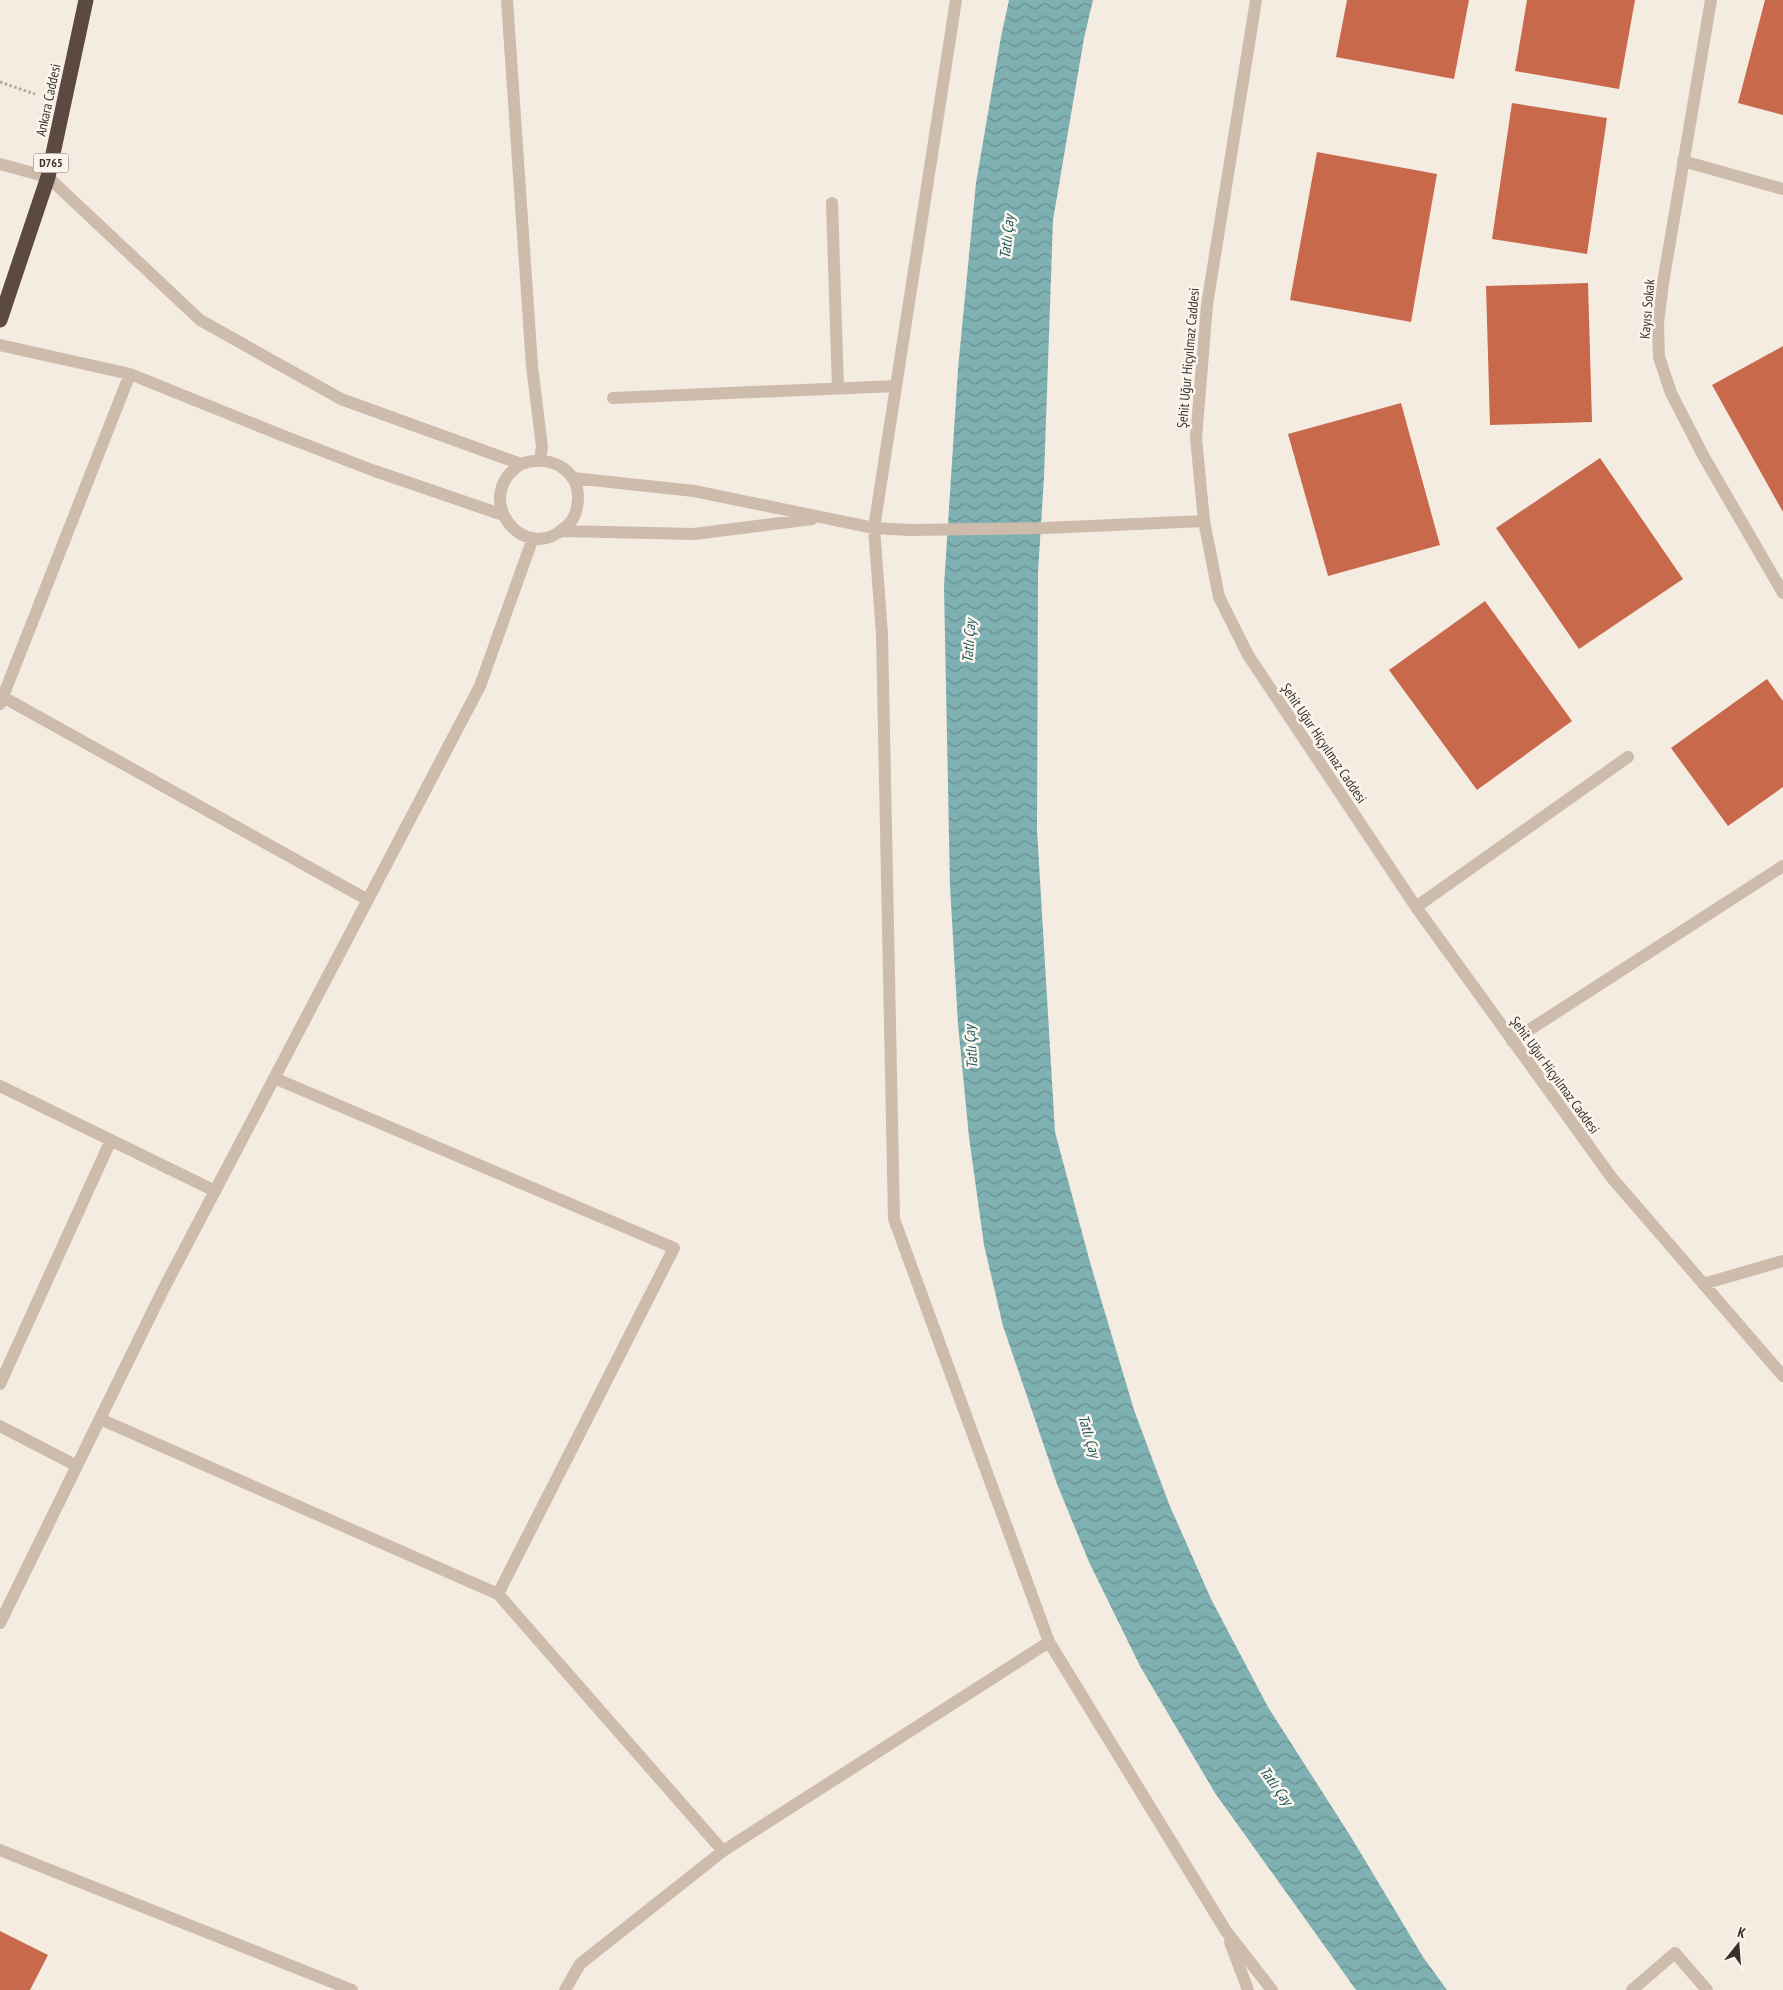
<svg xmlns="http://www.w3.org/2000/svg" width="1783" height="1990" viewBox="0 0 1783 1990" font-family="'PT Sans Narrow',sans-serif">
  <style>
    .water { fill: url(#water-waves) }
    .building { fill: #c8694b }
    .lines { fill: none; stroke-linecap: round; stroke-linejoin: round }
    .path { stroke: #b9a596; stroke-width: 3; stroke-dasharray: 2.5 2.5; stroke-linecap: butt }
    .minor { stroke: #cdbbac; stroke-width: 12 }
    .highway { stroke: #5c4a42; stroke-width: 15 }
    .labels { text-anchor: middle; stroke-width: 5; stroke-linejoin: round; paint-order: stroke }
    .shield { fill: #fbf5ee; stroke: #756b66; stroke-width: 1 }
    .shield-label { font-size: 12px; font-weight: bold; fill: #3b302b }
    .street-label { font-size: 14px; fill: #3b302b; stroke: #fbf5ee }
    .water-label { font-size: 15px; font-style: italic; fill: #1f5a5e; stroke: #fbf5ee }
  </style>
  <defs>
    <pattern id="water-waves" width="16" height="10" patternUnits="userSpaceOnUse" patternTransform="scale(1.25)"><rect width="16" height="10" fill="#7fb0b2"/><path d="M0 5q4-4 8 0t8 0" fill="none" stroke="#699091"/></pattern>
  </defs>
  <rect width="100%" height="100%" fill="#f4ebe1"/>
  <!-- water -->
  <path class="water" d="M1009 0H1093L1084 38 1053 220 1044 477 1038 572 1037 830 1055 1132 1091 1266 1134 1410 1169 1504 1211 1599 1268 1707 1351 1837 1423 1957 1447 1990H1356L1215 1793 1140 1666 1089 1562 1057 1484 1003 1326 984 1245 969 1137 958 1024 950 886 944 586 958 369 976 183 1001 37Z"/>
  <!-- building -->
  <path class="building" d="M1347 0H1469L1454 79 1336 57Z
    M1527 0H1635L1619 89 1515 71Z
    M1765 0H1783V115L1738 103Z
    M1512 103 1607 118 1587 254 1492 239Z
    M1317 152 1437 174 1411 322 1290 300Z
    M1588 283 1592 422 1490 425 1486 286Z
    M1783 346V512L1712 385Z
    M1401 403 1440 545 1328 576 1288 434Z
    M1600 458 1683 579 1579 649 1496 528Z
    M1485 601 1572 721 1477 790 1389 670Z
    M1767 679 1783 701V787L1728 826 1671 748Z
    M0 1931 48 1955 30 1990H0Z"/>
  <g class="lines">
    <!-- path -->
    <path class="path" d="M0 82 35 94"/>
    <!-- minor -->
    <path class="minor" d="M507 0 532 366 542 447 540 459
      M956 0 874 528 882 634 894 1219 1049 1642 1226 1931 1272 1990
      M1256 0 1207 305 1196 438 1204 521 1219 597 1248 655 1416 907 1612 1178 1783 1376
      M1711 0 1663 283 1658 323 1659 357 1671 393 1704 457 1783 593
      M1683 161 1783 189
      M0 164 48 177 200 320 341 399 521 464C552 453 584 472 577 507 576 516 570 524 563 529 523 564 470 497 521 464
      M832 203 838 388
      M0 345 130 374 281 435 372 470 503 515
      M613 398 896 386
      M573 478 694 491 874 528 910 530 1045 528 1204 521
      M562 531 694 534 812 519
      M3 697 368 900
      M0 704 130 374
      M1416 907 1628 757
      M1512 1041 1783 866
      M0 1086 215 1191
      M1703 1284 1783 1261
      M0 1384 111 1140
      M100 1419 498 1594 674 1248 274 1078
      M0 1426 77 1466
      M498 1594 723 1851
      M0 1623 163 1290 480 686 533 538
      M0 1850 352 1990
      M1230 1942 1248 1990
      M565 1990 580 1964 723 1851 1049 1642
      M1632 1990 1675 1953 1707 1990"/>
    <!-- highway -->
    <path class="highway" d="M0 320 48 177 86 0"/>
  </g>
  <g class="labels">
    <!-- shield labels -->
    <rect class="shield" x="33.5" y="153.5" width="35" height="19" rx="4"/>
    <g class="shield-label">
      <text x="51" y="167">D765</text>
    </g>
    <!-- street labels -->
    <g class="street-label">
      <text transform="translate(48 100) rotate(-78)" y="5">Ankara Caddesi</text>
      <text transform="translate(1647 309) rotate(-85)" y="5">Kayısı Sokak</text>
      <text transform="translate(1188 358) rotate(-85)" y="5">Şehit Uğur Hiçyılmaz Caddesi</text>
      <text transform="translate(1324 743) rotate(56)" y="5">Şehit Uğur Hiçyılmaz Caddesi</text>
      <text transform="translate(1555 1075) rotate(54)" y="5">Şehit Uğur Hiçyılmaz Caddesi</text>
    </g>
    <!-- water labels -->
    <g class="water-label">
      <text transform="translate(1007 237) rotate(-84)" y="5">Tatlı Çay</text>
      <text transform="translate(969 641) rotate(-86)" y="5">Tatlı Çay</text>
      <text transform="translate(971 1047) rotate(-94)" y="5">Tatlı Çay</text>
      <text transform="translate(1089 1436) rotate(73)" y="5">Tatlı Çay</text>
      <text transform="translate(1276 1786) rotate(54)" y="5">Tatlı Çay</text>
    </g>
  </g>
  <!-- north arrow -->
  <g transform="translate(1738 1945) rotate(17)" stroke="#fbf5ee" stroke-width="4" paint-order="stroke">
  <path d="M0-4L9 19L0 12L-9 19Z" fill="#3b302b"/>
  <text y="-8" font-size="14" font-weight="bold" text-anchor="middle" fill="#3b302b">K</text>
  </g>
</svg>
